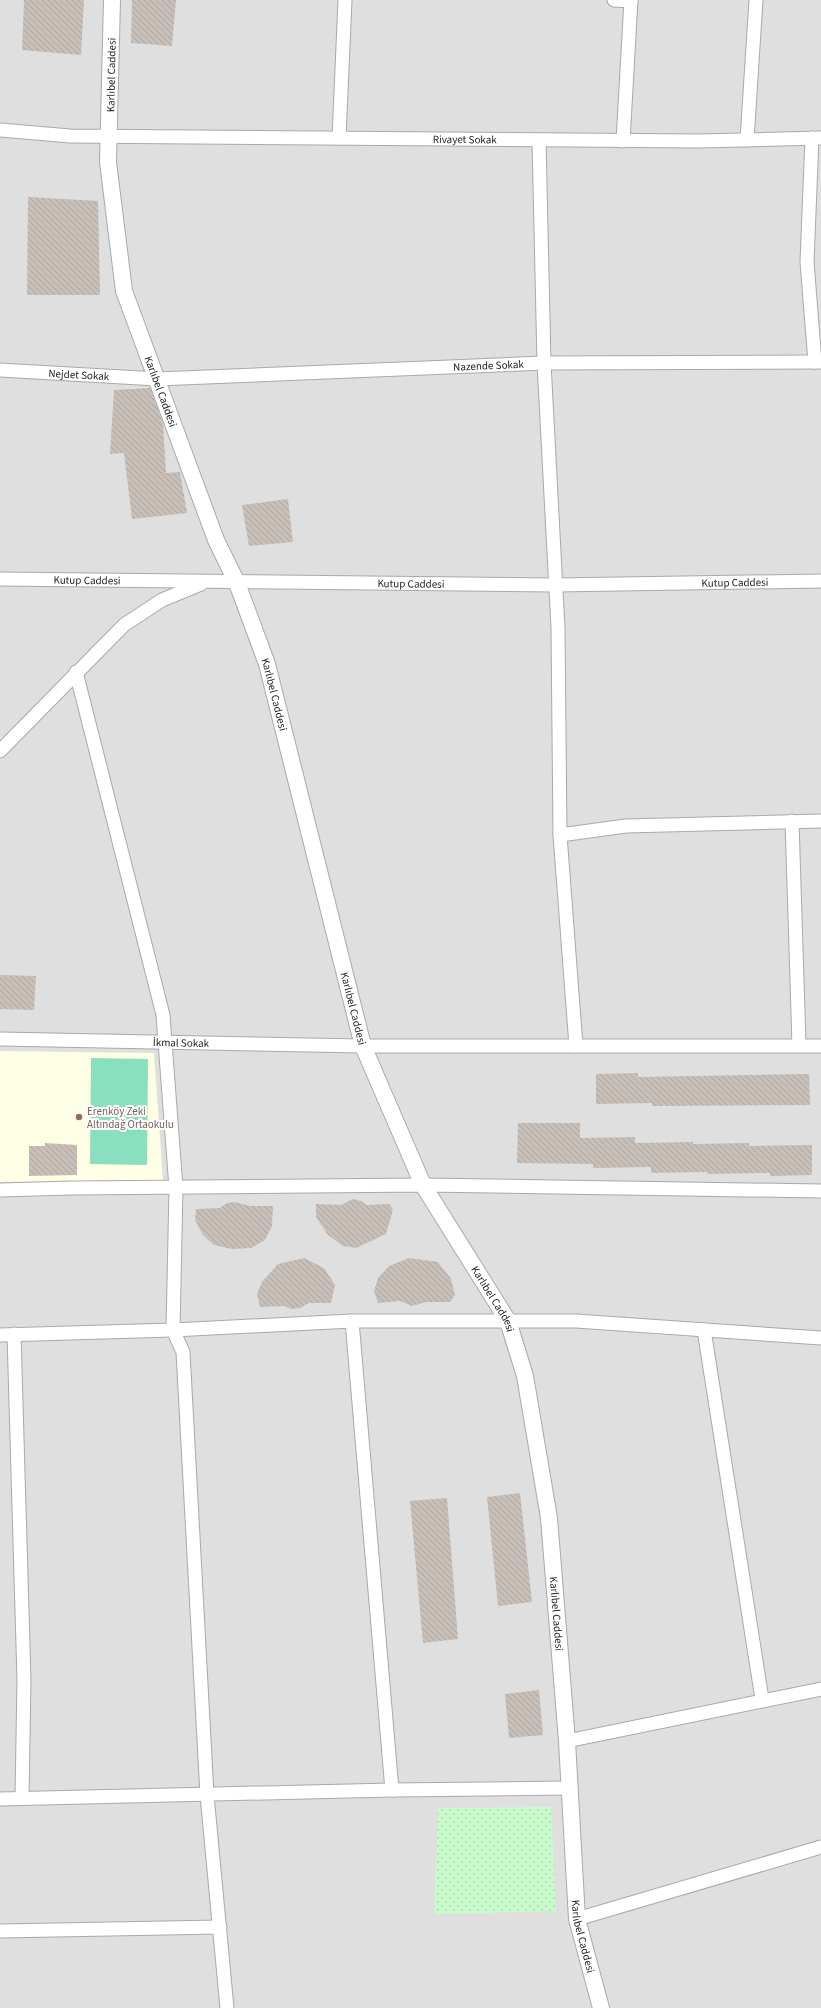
<svg xmlns="http://www.w3.org/2000/svg" width="821" height="2008" viewBox="0 0 821 2008" font-family="'Source Sans 3',sans-serif">
  <style>
    .residential { fill: #e0dfdf }
    .education { fill: #ffffe5 }
    .park { fill: url(#park-dots) }
    .pitch { fill: #88e0be }
    .building { fill: url(#building-back-hatch) }
    .lines { fill: none; stroke-linecap: round; stroke-linejoin: round }
    .minor-casing { stroke: #a9a9a9; stroke-width: 15 }
    .tertiary-casing { stroke: #a9a9a9; stroke-width: 18 }
    .minor { stroke: #fff; stroke-width: 13 }
    .tertiary { stroke: #fff; stroke-width: 16 }
    .education-dot { fill: #8d6e63; stroke: #fff; stroke-width: 1.5 }
    .labels { text-anchor: middle; stroke-width: 4; stroke-linejoin: round; paint-order: stroke }
    .street-label { font-size: 11px; fill: #222; stroke: #fff }
    .education-label { font-size: 11px; fill: #785e54; stroke: #fff; text-anchor: start }
  </style>
  <defs>
    <pattern id="park-dots" width="8" height="8" patternUnits="userSpaceOnUse"><rect width="8" height="8" fill="#c8facc"/><path d="M2 2h.1M6 6h.1" fill="none" stroke="#acd6af" stroke-width="1.8" stroke-linecap="round"/></pattern>
    <pattern id="building-back-hatch" width="6" height="6" patternUnits="userSpaceOnUse"><rect width="6" height="6" fill="#c7bfb8"/><path d="M-1 5l2 2M0 0l6 6M5-1l2 2" fill="none" stroke="#aba49e"/></pattern>
  </defs>
  <rect width="100%" height="100%" fill="#f2efe9"/>
  <!-- residential -->
  <path class="residential" d="M0 0H821V2008H0Z"/>
  <!-- education -->
  <path class="education" d="M0 1051 154 1053 163 1180 0 1182Z"/>
  <!-- park -->
  <path class="park" d="M551 1807 556 1911 434 1914 438 1808Z"/>
  <!-- pitch -->
  <path class="pitch" d="M91 1058 148 1059 147 1165 90 1164Z"/>
  <!-- building -->
  <path class="building" d="M24 0H84L81 55 22 50Z
    M132 0H176L172 46 131 43Z
    M28 197 98 201 100 295H27Z
    M150 388 163 423 166 473 180 472 187 513 132 519 124 453 110 454 114 390Z
    M288 499 293 542 249 546 242 505Z
    M0 975 36 976 34 1010 0 1009Z
    M638 1073V1077L809 1074 810 1105 652 1106V1103L596 1104V1074Z
    M518 1123H580V1138L635 1137V1143L693 1142V1144L749 1143V1146L812 1145V1175L770 1176V1173L707 1174V1172L651 1173V1167L593 1168V1164L517 1163Z
    M45 1143 77 1145V1175L29 1176V1146H45Z
    M353 1199 361 1201 366 1205 389 1204 393 1210 386 1234 356 1248 343 1246 328 1235 316 1217V1204L341 1205Z
    M234 1202 250 1206H273L272 1226 265 1240 251 1248 232 1249 214 1245 203 1235 195 1220 196 1209 220 1208 227 1203Z
    M304 1258 324 1268 335 1285 331 1303H309L300 1308 291 1309 285 1306 260 1307 257 1294 262 1282 278 1264Z
    M409 1258 438 1262 451 1279 455 1295 450 1302H426L412 1306 400 1301 378 1303 374 1291 378 1278 389 1266Z
    M520 1493 532 1602 498 1606 487 1497Z
    M447 1498 458 1639 423 1643 410 1501Z
    M539 1690 543 1735 509 1738 505 1694Z"/>
  <g class="lines">
    <defs>
      <g id="minor">
        <path d="M614 0 631 1"/>
        <path id="s1" d="M0 130 70 136 699 141 821 138"/>
        <path d="M339 138 345 0"/>
        <path d="M812 138 807 262 815 362"/>
        <path d="M539 140 544 363 558 628 560 835 576 1046"/>
        <path d="M747 140 756 0"/>
        <path d="M623 141 631 0"/>
        <path id="s2" d="M0 370 157 379 544 363 821 362"/>
        <path id="s3" d="M0 579 555 585 821 581"/>
        <path d="M76 672 163 1015 176 1188 173 1330 183 1352 207 1795 227 2008"/>
        <path d="M0 751 124 625 162 600 201 584"/>
        <path d="M792 821 799 1045"/>
        <path d="M560 835 626 826 821 821"/>
        <path id="s4" d="M0 1039 363 1046H821"/>
        <path d="M0 1190 72 1188 423 1185 821 1191"/>
        <path d="M352 1321 392 1790"/>
        <path d="M704 1330 762 1699"/>
        <path d="M14 1334 24 1680 22 1798"/>
        <path d="M0 1335 173 1330 352 1321H576L821 1338"/>
        <path d="M567 1741 821 1689"/>
        <path d="M0 1799 392 1790 569 1788"/>
        <path d="M577 1919 821 1847"/>
        <path d="M0 1931 220 1927"/>
      </g>
      <g id="tertiary">
        <path id="s5" d="M112 0 108 162 124 291 216 540 237 583 267 664 363 1046 423 1185 508 1321 525 1376 549 1518 567 1741 577 1919 601 2008"/>
      </g>
    </defs>
    <!-- minor casing -->
    <use href="#minor" class="minor-casing"/>
    <!-- tertiary casing -->
    <use href="#tertiary" class="tertiary-casing"/>
    <!-- minor -->
    <use href="#minor" class="minor"/>
    <!-- tertiary -->
    <use href="#tertiary" class="tertiary"/>
  </g>
  <!-- markers -->
  <circle class="education-dot" cx="79" cy="1117" r="4"/>
  <g class="labels">
    <!-- street labels -->
    <g class="street-label">
      <text transform="translate(111 75) rotate(-89)" y="4">Karlıbel Caddesi</text>
      <text dy="4" stroke="none"><textPath href="#s1" startOffset="465">Rivayet Sokak</textPath></text>
      <text dy="4" stroke="none"><textPath href="#s2" startOffset="489">Nazende Sokak</textPath></text>
      <text dy="4" stroke="none"><textPath href="#s2" startOffset="79">Nejdet Sokak</textPath></text>
      <text dy="4" stroke="none"><textPath href="#s5" startOffset="399">Karlıbel Caddesi</textPath></text>
      <text dy="4" stroke="none"><textPath href="#s3" startOffset="87">Kutup Caddesi</textPath></text>
      <text dy="4" stroke="none"><textPath href="#s3" startOffset="735">Kutup Caddesi</textPath></text>
      <text dy="4" stroke="none"><textPath href="#s3" startOffset="411">Kutup Caddesi</textPath></text>
      <text dy="4" stroke="none"><textPath href="#s5" startOffset="723">Karlıbel Caddesi</textPath></text>
      <text dy="4" stroke="none"><textPath href="#s5" startOffset="1047">Karlıbel Caddesi</textPath></text>
      <text dy="4" stroke="none"><textPath href="#s4" startOffset="181">İkmal Sokak</textPath></text>
      <text dy="4" stroke="none"><textPath href="#s5" startOffset="1371">Karlıbel Caddesi</textPath></text>
      <text dy="4" stroke="none"><textPath href="#s5" startOffset="1695">Karlıbel Caddesi</textPath></text>
      <text dy="4" stroke="none"><textPath href="#s5" startOffset="2019">Karlıbel Caddesi</textPath></text>
    </g>
    <!-- education labels -->
    <g class="education-label">
      <text x="87" y="1115">Erenköy Zeki<tspan x="87" dy="13">Altındağ Ortaokulu</tspan></text>
    </g>
  </g>
</svg>
